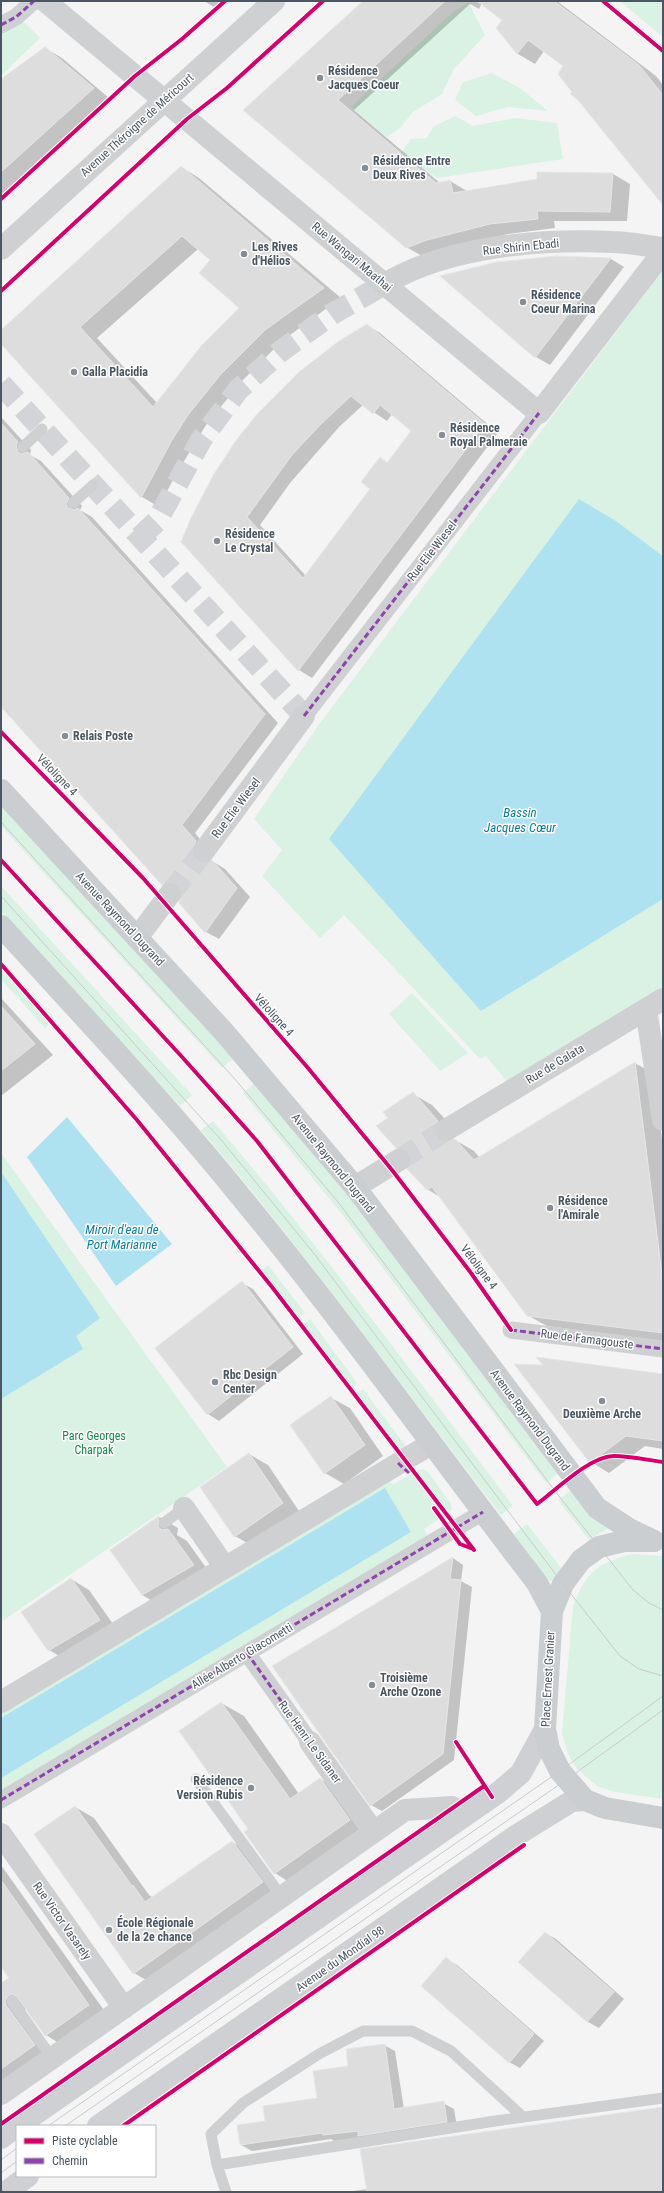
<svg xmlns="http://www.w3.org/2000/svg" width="664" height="2193" viewBox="0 0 664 2193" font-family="'Roboto Condensed',sans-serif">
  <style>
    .green { fill: #d9f2e3 }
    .water { fill: #aee2f0 }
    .shadow { fill: #0003; fill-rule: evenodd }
    .building { fill: #ddddde; stroke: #e5e6e7; fill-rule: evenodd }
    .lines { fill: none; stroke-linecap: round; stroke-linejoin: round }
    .minor-tunnel { stroke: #d2d4d7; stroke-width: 22; stroke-dasharray: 22 11; stroke-linecap: butt }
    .service { stroke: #ced0d2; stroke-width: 11 }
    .pedestrian { stroke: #ced0d2; stroke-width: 17 }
    .minor { stroke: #ced0d2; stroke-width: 22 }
    .tertiary { stroke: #ced0d2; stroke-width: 22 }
    .secondary { stroke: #ced0d4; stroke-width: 22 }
    .primary { stroke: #caced1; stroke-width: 22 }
    .tram { stroke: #c9cacc; stroke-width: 1 }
    .quiet { stroke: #8e44ad; stroke-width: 3; stroke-dasharray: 6 3; stroke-linecap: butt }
    .cycleway-casing { stroke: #fff; stroke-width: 6 }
    .cycleway { stroke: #d6006c; stroke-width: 4 }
    .poi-dot { fill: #868d94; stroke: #fff; stroke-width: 1.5 }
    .labels { text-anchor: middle; stroke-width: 3; stroke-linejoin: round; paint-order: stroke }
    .poi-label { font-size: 12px; font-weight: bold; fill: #4a5661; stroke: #fff; text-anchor: start }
    .street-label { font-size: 12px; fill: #4a5661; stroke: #fff }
    .park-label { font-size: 12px; fill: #17864f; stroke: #fff }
    .water-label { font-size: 13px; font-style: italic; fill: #0c7c9b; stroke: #fff }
  </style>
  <rect width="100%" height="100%" fill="#f4f4f4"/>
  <!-- green -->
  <path class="green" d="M620 1H663V37L658 33Z
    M469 3 485 35 454 69 442 94 413 112 400 128 387 137 351 107 454 11Z
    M22 20 40 38 1 76V34Z
    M492 73 520 88 548 111 508 107 476 116 455 100 463 82Z
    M455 116 473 126 515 118 557 123 563 159 437 178 401 153 411 139 427 138 433 127Z
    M663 270V556L616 521 580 500 481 1011 663 899V990L509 1084 486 1056 480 1059 344 915 320 938 262 876 282 850 254 819 320 723Z
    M1 803 234 1058 222 1068 1 826Z
    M1 886 192 1095 180 1106 1 911Z
    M7 966 55 1019 45 1028 1 979V972Z
    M412 993 468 1053 440 1071 389 1014Z
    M256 1082 356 1203 558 1473 546 1483 341 1213 243 1093Z
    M213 1121C319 1245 415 1376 513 1506L501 1515C402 1386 306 1254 201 1130Z
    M1 1153 227 1467 1 1622Z
    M268 1265 305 1313 295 1320 259 1273Z
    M310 1319 357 1383 347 1389 301 1327Z
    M363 1389 407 1448 397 1456 353 1396Z
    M423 1469 428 1472 451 1504 452 1510 424 1529 429 1538 1 1792V1707L387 1477 393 1485 415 1471Z
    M572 1489 610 1527 589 1540 558 1500Z
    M527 1524 562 1569 551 1581 547 1580 514 1534Z
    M631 1554 663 1556V1799L615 1792 597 1786 577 1769 568 1754 562 1733 573 1606C585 1573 598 1563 631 1554Z"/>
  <!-- water -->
  <path class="water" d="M579 499 616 521 663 556V899L481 1011 329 839Z
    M67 1117 172 1244 116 1286 27 1157Z
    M1 1172 100 1318 76 1336 83 1349 1 1399Z
    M385 1488 411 1532 1 1778V1718Z"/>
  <!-- shadow -->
  <path class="shadow" d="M204 1H220L214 7Z
    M364 1H557L656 76 663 85V203L573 92 565 66 544 51 535 64 518 54 497 28 504 19 482 3 479 9 470 4 354 110 440 183 450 181 467 191 613 174 630 184 627 221H554L555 228 508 234 444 250 424 257 406 247 245 110Z
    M45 48 62 58 109 98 1 196V92Z
    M181 167 199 178 341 298 283 340 241 382 206 425 175 476 159 507 142 497 1 342V331ZM198 249 211 260 241 308 157 403 97 338Z
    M556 257 611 259 624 267 550 365 536 357Z
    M367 325 380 333 498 433 312 678 299 670 183 542ZM363 405 387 421 392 414 412 431 388 463 380 459 372 489 306 576 260 525 290 483 340 426Z
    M1 417 31 450 30 455 41 461 82 506 80 510 92 517 278 723 195 833 209 850 205 858 207 863 212 861 225 869 250 897 219 939 206 932 181 890 176 892 162 884 1 706Z
    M1 998 53 1055 1 1096Z
    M635 1063 654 1074 663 1147V1341L547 1326 527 1315 440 1197 427 1189 411 1156 397 1147 389 1118 413 1094 432 1105 457 1132 452 1141 455 1140 474 1151 480 1158Z
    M242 1283 253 1289 303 1354 219 1421 208 1414 156 1348Z
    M663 1375V1449L645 1446 609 1473 591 1462Z
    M331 1398 350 1408 383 1456 344 1484 325 1473Z
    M249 1454 268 1465 301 1514 254 1547 235 1536Z
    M159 1517 178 1528 177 1535 187 1541 212 1576 161 1606 142 1595 111 1551Z
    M453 1558 463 1565 461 1581 472 1587 454 1760 382 1811 371 1805Z
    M71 1579 89 1590 118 1631 68 1661 49 1650Z
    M221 1703 244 1716 299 1794 320 1779 343 1792 372 1833 297 1887 275 1873Z
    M75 1807 94 1818 149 1895 152 1897 232 1842 251 1853 281 1893 153 1984 134 1973Z
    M1 1865 108 2016 65 2047 46 2035 26 2008 24 2013 53 2057 1 2094V1984L10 1978 1 1965Z
    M545 1933 556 1939 624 1999 599 2028 588 2022 519 1962Z
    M446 1959 457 1965 544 2041 520 2068 509 2062Z
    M384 2045 395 2051 404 2109 443 2103 454 2109 457 2127 334 2141 331 2139 252 2151 241 2145 266 2121 318 2099 349 2066Z
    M663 2107V2192H346L367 2189Z"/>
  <!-- building -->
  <path class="building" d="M363 1H445L338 100 436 183 450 180 453 193 537 179V172L613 173 610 212 537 211 538 219 490 224 427 240 406 248 243 110Z
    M477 1H554L639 65 663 95V205L577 99 570 94 572 92 558 74 563 66 528 40 517 54 496 28 502 20Z
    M45 47 94 88 1 172V79Z
    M181 166 324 288 265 330 221 374 188 415 172 440 141 498 1 344V330ZM182 236 210 260 199 273 239 308 202 345 153 407 80 327Z
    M556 256 611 258 535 358 440 276 497 262Z
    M367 324 485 424 298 671 181 542 191 518 214 474 235 442 257 414 299 372 339 341ZM351 396 373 414 380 405 411 431 387 463 380 457 361 482 370 489 303 578 247 517 292 455 321 424Z
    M1 423 18 442 16 445 18 452 21 454 28 452 69 498 66 504 68 508 74 510 78 508 265 714 182 825 196 841 192 850 196 861 203 863 212 860 237 888 205 933 179 903 182 895 178 884 171 882 162 885 1 707Z
    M1 1006 35 1044 1 1071Z
    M635 1062 663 1282V1333L527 1316 432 1187 427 1190 407 1169 411 1160 409 1153 405 1149 396 1148 376 1126 388 1118 383 1112 413 1092 438 1121 434 1130 436 1137 446 1142 455 1139 474 1160Z
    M242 1281 293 1347 207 1415 155 1348Z
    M536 1357 663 1374V1441L626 1436 590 1463 514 1364 543 1365Z
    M331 1396 365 1445 324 1474 290 1425Z
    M249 1453 283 1503 234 1537 200 1487Z
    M159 1516 158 1527 162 1530 168 1529 194 1565 142 1595 110 1550Z
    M453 1557 450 1579 461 1580 443 1754 370 1806 272 1666Z
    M71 1578 100 1620 48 1651 21 1612Z
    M221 1702 290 1799 320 1778 350 1820 274 1874 244 1832 248 1829 179 1731Z
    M75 1806 132 1886 133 1885 145 1902 232 1841 263 1882 133 1974 34 1834Z
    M1 1880 89 2005 45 2036 17 1997 12 1994 8 1996 5 2001 6 2005 35 2045 1 2069V1983L9 1978 1 1967Z
    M545 1932 614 1992 587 2022 518 1962Z
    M446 1957 534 2034 509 2063 421 1986Z
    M385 2044 394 2109 444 2101 447 2122 358 2136V2131L323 2135 322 2133 240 2145 237 2125 265 2121 263 2106 317 2098 313 2071 348 2066 346 2049Z
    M663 2107V2192H367L360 2149Z"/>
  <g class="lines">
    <!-- minor-tunnel -->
    <path class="minor-tunnel" d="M1 384 304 716
      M140 537 157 521 201 440 238 390 281 351 332 314 385 284
      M170 894 204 851
      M399 1160 446 1130"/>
    <!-- service -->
    <path class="service" d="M23 447 42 429
      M73 503 93 485
      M164 1523 184 1508
      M196 1779 282 1897
      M12 2001 52 2058
      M217 2165 211 2134 243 2103 319 2054 363 2031H412L451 2051 523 2117
      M226 2192 217 2165 495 2121 663 2098"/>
    <!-- pedestrian -->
    <path class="pedestrian" d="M1 25 16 17 34 1
      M304 716 539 413
      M511 1330 663 1349
      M247 1653 310 1742
      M1 1800 483 1512"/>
    <!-- minor -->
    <path class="minor" d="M45 1 539 413 663 252
      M385 284C447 246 540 239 612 242 629 242 646 246 663 248
      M204 851 304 716
      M137 938 170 894
      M646 1009 663 1120
      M446 1130 663 999
      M355 1187 399 1160
      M184 1508 224 1566
      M1 1702 431 1444
      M310 1742 373 1831
      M1 1834 124 2008
      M1 2094 405 1810 452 1807 463 1816"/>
    <!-- tertiary -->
    <path class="tertiary" d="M1 249 274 1"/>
    <!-- secondary -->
    <path class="secondary" d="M18 2126 499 1792 521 1773 545 1729
      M98 2126 517 1835 572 1801 585 1800
      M1 2138 17 2126
      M6 2192 28 2176"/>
    <!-- primary -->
    <path class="primary" d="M1 790 224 1032 355 1187 597 1508 629 1529 654 1541
      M1 926C82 1015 165 1103 241 1197 344 1322 438 1454 537 1583L552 1611
      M650 1541H624L599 1547 581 1560 563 1584 552 1611 545 1729 549 1749 560 1771 585 1800 605 1808 663 1818"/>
    <!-- tram -->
    <path class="tram" d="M1 822 234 1078 338 1202 555 1491 633 1590 649 1603 663 1610
      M1 896 222 1141 312 1251 563 1584 620 1656 639 1669 663 1676
      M48 2126 560 1771 663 1696
      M65 2126 566 1780 663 1710
      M1 2160 17 2148
      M1 2173 17 2161"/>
    <!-- quiet -->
    <path class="quiet" d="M1 25 16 17 34 1
      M304 716 539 413
      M511 1330 663 1349
      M398 1463 409 1473
      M247 1653 310 1742
      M1 1800 483 1512"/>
    <defs>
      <path id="cycleway" d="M603 1 663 51
        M1 199 135 76 182 39 225 1
        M1 291 187 119 227 88 323 1
        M1 732 143 878 308 1068 392 1170 471 1273 511 1330
        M1 860 183 1058 257 1141 537 1504C556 1490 590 1456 614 1456 630 1456 647 1460 663 1462
        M1 964 137 1120 272 1287 474 1550
        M434 1508 460 1544 473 1549
        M456 1742 492 1797
        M1 2124 484 1786
        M123 2126 524 1845"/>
    </defs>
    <!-- cycleway casing -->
    <use href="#cycleway" class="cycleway-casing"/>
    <!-- cycleway -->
    <use href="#cycleway" class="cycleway"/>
  </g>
  <!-- markers -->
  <g class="poi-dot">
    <circle cx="320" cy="78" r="4"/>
    <circle cx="365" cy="168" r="4"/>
    <circle cx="244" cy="254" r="4"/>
    <circle cx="523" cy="302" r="4"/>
    <circle cx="74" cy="372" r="4"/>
    <circle cx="442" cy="435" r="4"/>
    <circle cx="217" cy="541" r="4"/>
    <circle cx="65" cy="736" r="4"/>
    <circle cx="550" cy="1208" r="4"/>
    <circle cx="215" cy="1382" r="4"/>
    <circle cx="602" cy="1401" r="4"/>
    <circle cx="372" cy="1685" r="4"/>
    <circle cx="251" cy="1788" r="4"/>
    <circle cx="109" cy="1930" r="4"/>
  </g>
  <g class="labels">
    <!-- poi labels -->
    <g class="poi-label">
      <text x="328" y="75">Résidence<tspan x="328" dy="14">Jacques Coeur</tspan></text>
      <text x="373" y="165">Résidence Entre<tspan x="373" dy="14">Deux Rives</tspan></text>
      <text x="252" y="251">Les Rives<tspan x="252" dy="14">d'Hélios</tspan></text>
      <text x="531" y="299">Résidence<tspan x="531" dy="14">Coeur Marina</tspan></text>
      <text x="82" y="376">Galla Placidia</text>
      <text x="450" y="432">Résidence<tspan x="450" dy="14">Royal Palmeraie</tspan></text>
      <text x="225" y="538">Résidence<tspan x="225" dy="14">Le Crystal</tspan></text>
      <text x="73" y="740">Relais Poste</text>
      <text x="558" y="1205">Résidence<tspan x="558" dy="14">l'Amirale</tspan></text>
      <text x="223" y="1379">Rbc Design<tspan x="223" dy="14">Center</tspan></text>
      <text x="602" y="1418" text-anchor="middle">Deuxième Arche</text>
      <text x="380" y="1682">Troisième<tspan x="380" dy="14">Arche Ozone</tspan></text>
      <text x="243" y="1785" text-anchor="end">Résidence<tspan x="243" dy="14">Version Rubis</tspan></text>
      <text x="117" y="1927">École Régionale<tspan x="117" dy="14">de la 2e chance</tspan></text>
    </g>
    <!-- street labels -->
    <g class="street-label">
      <text transform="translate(137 125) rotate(-42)" y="4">Avenue Théroigne de Méricourt</text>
      <text transform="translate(521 247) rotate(-6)" y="4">Rue Shirin Ebadi</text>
      <text transform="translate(352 257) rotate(40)" y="4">Rue Wangari Maathai</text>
      <text transform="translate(432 551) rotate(-52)" y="4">Rue Elie Wiesel</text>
      <text transform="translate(57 775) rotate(46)" y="4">Véloligne 4</text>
      <text transform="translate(236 808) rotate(-53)" y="4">Rue Elie Wiesel</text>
      <text transform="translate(120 919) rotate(47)" y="4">Avenue Raymond Dugrand</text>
      <text transform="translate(274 1015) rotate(48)" y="4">Véloligne 4</text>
      <text transform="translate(555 1064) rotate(-31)" y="4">Rue de Galata</text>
      <text transform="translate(333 1163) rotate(51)" y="4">Avenue Raymond Dugrand</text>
      <text transform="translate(479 1267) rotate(53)" y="4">Véloligne 4</text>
      <text transform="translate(587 1339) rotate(7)" y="4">Rue de Famagouste</text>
      <text transform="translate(530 1420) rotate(53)" y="4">Avenue Raymond Dugrand</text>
      <text transform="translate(242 1656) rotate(-31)" y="4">Allée Alberto Giacometti</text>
      <text transform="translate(548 1679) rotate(-87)" y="4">Place Ernest Granier</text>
      <text transform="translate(310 1742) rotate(54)" y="4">Rue Henri Le Sidaner</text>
      <text transform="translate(62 1921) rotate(55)" y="4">Rue Victor Vasarely</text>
      <text transform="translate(340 1959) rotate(-35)" y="4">Avenue du Mondial 98</text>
    </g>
    <!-- park labels -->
    <g class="park-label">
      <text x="94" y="1440">Parc Georges<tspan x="94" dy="14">Charpak</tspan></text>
    </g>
    <!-- water labels -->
    <g class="water-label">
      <text x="520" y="817">Bassin<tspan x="520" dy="15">Jacques Cœur</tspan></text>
      <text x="122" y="1234">Miroir d'eau de<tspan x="122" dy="15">Port Marianne</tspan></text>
    </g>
  </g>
  <!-- border -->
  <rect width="664" height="2193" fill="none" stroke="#4a5661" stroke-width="4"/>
  <!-- legend -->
  <rect x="16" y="2125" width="140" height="52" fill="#ffffff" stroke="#b7bbc0"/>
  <rect x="24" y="2138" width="20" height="6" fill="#d6006c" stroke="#b7bbc0"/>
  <text x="52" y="2145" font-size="12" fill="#4a5661">Piste cyclable</text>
  <rect x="24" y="2158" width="20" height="6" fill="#8e44ad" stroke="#b7bbc0"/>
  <text x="52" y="2165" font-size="12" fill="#4a5661">Chemin</text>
</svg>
